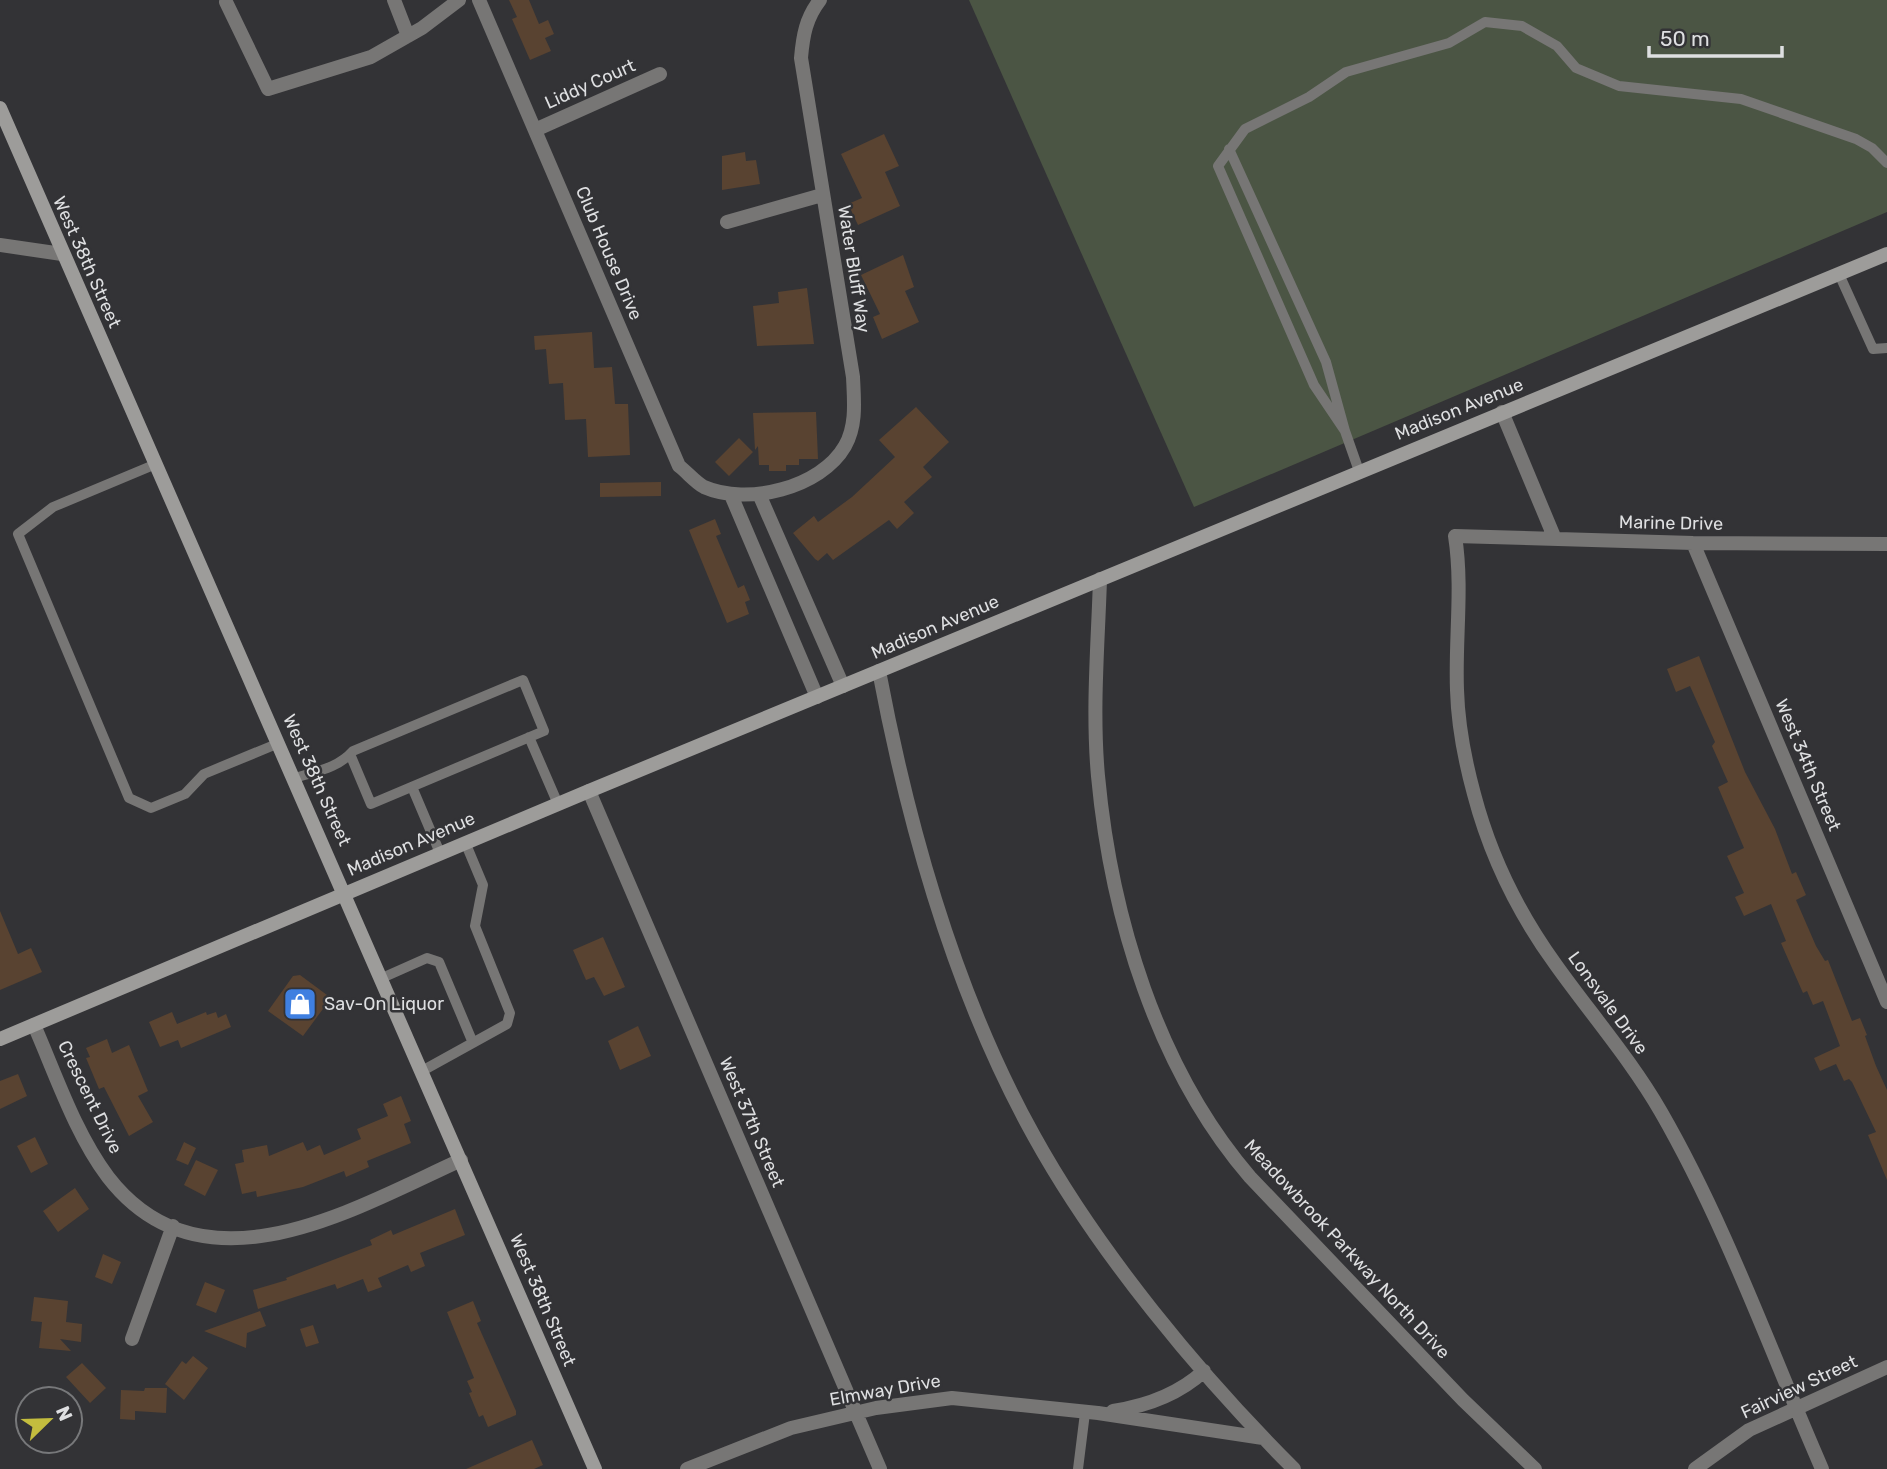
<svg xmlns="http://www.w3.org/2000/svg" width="1887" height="1469" viewBox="0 0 1887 1469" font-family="Rubik,sans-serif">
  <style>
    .green { fill: #4b5544 }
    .building { fill: #594331 }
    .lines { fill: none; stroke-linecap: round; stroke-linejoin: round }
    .lane { stroke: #777675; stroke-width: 10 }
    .street { stroke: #777675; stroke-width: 14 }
    .secondary { stroke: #9d9c9a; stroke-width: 14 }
    .labels { text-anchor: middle; stroke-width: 5; stroke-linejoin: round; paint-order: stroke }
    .street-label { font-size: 18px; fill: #dedfe1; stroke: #333336 }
    .poi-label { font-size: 18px; fill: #dedfe1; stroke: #333336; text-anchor: start }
  </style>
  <rect width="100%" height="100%" fill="#333336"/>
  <!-- green -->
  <path class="green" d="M969 0H1887V212L1194 507Z"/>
  <!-- building -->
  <path class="building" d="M509 0H529L539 24 548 20 554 34 545 38 551 51 530 60 512 19 517 17Z
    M884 134 899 166 885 172 900 206 858 225 848 204 862 198 841 154Z
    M745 152 746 161 756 160 760 184 722 190V156Z
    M903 255 914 287 905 291 919 322 882 339 873 317 880 314 861 275Z
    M807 288 814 344 757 346 753 306 779 303 778 292Z
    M592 332 594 368 612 367 615 404H628L630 455 588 457 586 419 565 420 563 383 549 384 546 349 535 350 534 336Z
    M916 407 949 442 923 467 932 477 904 502 914 513 897 529 889 520 833 560 827 553 818 561 815 559 793 533 814 516 818 522 852 497 895 457 879 440Z
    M816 412 818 459H799V465H786V471H769V465H759L758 446 755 450 753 413Z
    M739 438 753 452 729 476 715 462Z
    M661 482V496L600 497V483Z
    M715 519 721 534 716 536 738 588 744 585 750 600 745 602 749 614 727 623 689 530Z
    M1699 656 1745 772 1775 829 1792 874 1796 872 1806 895 1796 900 1816 946 1825 961 1828 960 1852 1021 1860 1018 1867 1035 1865 1036 1876 1066 1887 1090V1180L1868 1135 1876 1132 1852 1082 1849 1079 1844 1081 1836 1064 1820 1071 1814 1058 1840 1046 1823 1001 1813 1005 1807 991 1803 993 1781 943 1786 941 1771 904 1744 916 1735 897 1744 893 1727 856 1744 848 1718 787 1728 782 1712 746 1715 742 1690 686 1676 692 1667 669Z
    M0 911 18 954 31 948 42 972 0 990Z
    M603 937 625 987 604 996 594 977 586 980 573 950Z
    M300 975 331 998 303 1036 268 1011 293 976Z
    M172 1012 177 1024 206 1012 207 1015 216 1012 218 1018 226 1014 231 1027 181 1048 178 1040 160 1047 149 1022Z
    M638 1026 651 1056 620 1070 608 1041Z
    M107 1039 112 1053 129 1045 148 1091 138 1096 153 1122 129 1136 104 1087 99 1089 86 1058 90 1057 86 1048Z
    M18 1074 27 1096 0 1109V1081Z
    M401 1096 411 1121 404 1124 411 1143 367 1161 369 1167 346 1177 344 1171 303 1187 257 1197 256 1191 242 1194 235 1164 244 1162 242 1150 267 1145 269 1156 303 1142 307 1151 320 1145 324 1155 361 1139 357 1129 388 1116 383 1104Z
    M35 1137 48 1164 31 1173 17 1146Z
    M184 1142 196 1148 188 1165 176 1160Z
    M196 1160 218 1170 205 1196 184 1185Z
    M75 1188 89 1209 58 1232 43 1211Z
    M455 1209 465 1235 420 1253 425 1266 411 1272 408 1265 378 1278 382 1287 368 1292 363 1279 337 1289 335 1284 258 1309 253 1290 287 1280 286 1278 372 1245 370 1240 391 1230 393 1235Z
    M103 1254 121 1262 112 1284 95 1277Z
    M205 1282 225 1290 216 1313 196 1305Z
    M34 1297 68 1301 66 1322 82 1324 81 1342 60 1339 71 1351 39 1348 42 1322 31 1321Z
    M473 1301 481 1321 477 1323 516 1411V1415L488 1427 483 1415 479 1417 469 1393 472 1392 467 1381 474 1378 447 1312Z
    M260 1311 266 1326 247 1333 246 1348 204 1331Z
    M313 1325 319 1343 306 1347 300 1329Z
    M193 1356 208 1368 184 1400 165 1384 182 1361 186 1364Z
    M82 1363 106 1388 90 1403 66 1377Z
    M145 1388H167L166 1413 135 1411V1420L120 1419 121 1390 144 1391Z
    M532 1440 543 1465 534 1469H466Z"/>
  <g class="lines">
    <!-- lane -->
    <path class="lane" d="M1229 149 1326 362 1345 431 1314 385 1218 166 1245 129 1309 97 1346 72 1449 43 1485 22 1522 26 1557 46 1576 68 1619 86 1741 99 1856 139 1872 148 1887 163
      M1839 274 1873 349 1887 348
      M1345 431 1359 471
      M156 464 53 507 18 534 129 798 151 808 185 794 204 774 279 743
      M529 737 558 804
      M295 778C317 771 338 768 353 751L523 680 544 731 371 804 350 754
      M412 787 440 853
      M382 978 427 958 439 962 473 1043
      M422 1071 507 1024 510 1013 475 926 483 885 465 842
      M1078 1469 1085 1413"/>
    <!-- street -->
    <path class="street" d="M394 0 408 36
      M479 0 679 466C687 472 695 482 704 487 747 506 821 488 845 446 857 425 854 400 853 377L801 58C803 35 806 18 820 0
      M226 2 268 89 371 57 422 28 459 0
      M535 130 660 74
      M727 222 822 195
      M0 245 62 254
      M1502 412 1555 539
      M759 494 843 686
      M731 495 817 697
      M1693 543 1887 1002
      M1100 579C1098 644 1092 710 1098 776 1111 916 1157 1069 1250 1177L1463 1400 1535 1469
      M879 671C909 830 955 994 1034 1136 1098 1252 1200 1375 1294 1469
      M589 791 880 1469
      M34 1025C56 1075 75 1133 108 1177 203 1300 355 1208 461 1160
      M132 1339 173 1226
      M1113 1411C1146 1406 1179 1394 1204 1371
      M687 1469 791 1428 876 1408 952 1398 1098 1413 1263 1438
      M1695 1469 1749 1430 1887 1367
      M1822 1469C1770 1350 1726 1225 1661 1112 1631 1060 1591 1014 1556 965 1519 914 1490 855 1474 794 1465 761 1458 725 1457 690 1455 639 1463 587 1455 536L1693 543 1887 544"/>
    <!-- secondary -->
    <path class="secondary" d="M0 108 595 1469
      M0 1039 589 791 1887 254"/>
  </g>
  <!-- icons -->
  <defs>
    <symbol id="shop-square" viewBox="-11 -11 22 22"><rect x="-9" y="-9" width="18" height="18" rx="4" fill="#3f7fe0" stroke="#333336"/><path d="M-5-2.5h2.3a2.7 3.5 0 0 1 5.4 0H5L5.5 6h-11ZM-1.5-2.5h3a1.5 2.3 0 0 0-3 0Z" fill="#fff"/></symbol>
  </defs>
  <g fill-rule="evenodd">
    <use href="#shop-square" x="281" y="985" width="38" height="38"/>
  </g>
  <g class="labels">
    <!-- street labels -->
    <g class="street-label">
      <text transform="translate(590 84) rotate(-24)" y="6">Liddy Court</text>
      <text transform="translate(609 253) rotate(67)" y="6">Club House Drive</text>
      <text transform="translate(87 262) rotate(66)" y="6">West 38th Street</text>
      <text transform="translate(854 269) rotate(81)" y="6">Water Bluff Way</text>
      <text transform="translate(1459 409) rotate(-22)" y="6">Madison Avenue</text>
      <text transform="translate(1671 523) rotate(1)" y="6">Marine Drive</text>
      <text transform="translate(935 627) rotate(-23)" y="6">Madison Avenue</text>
      <text transform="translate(1808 765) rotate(67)" y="6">West 34th Street</text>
      <text transform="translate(317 780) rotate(66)" y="6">West 38th Street</text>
      <text transform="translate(411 844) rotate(-23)" y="6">Madison Avenue</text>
      <text transform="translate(1608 1003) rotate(54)" y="6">Lonsvale Drive</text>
      <text transform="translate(90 1097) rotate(64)" y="6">Crescent Drive</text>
      <text transform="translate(752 1122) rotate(67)" y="6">West 37th Street</text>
      <text transform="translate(1347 1249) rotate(47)" y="6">Meadowbrook Parkway North Drive</text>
      <text transform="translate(543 1300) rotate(67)" y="6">West 38th Street</text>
      <text transform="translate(1799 1387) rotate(-25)" y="6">Fairview Street</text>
      <text transform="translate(885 1390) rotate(-10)" y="6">Elmway Drive</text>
    </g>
    <!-- poi labels -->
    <g class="poi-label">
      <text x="324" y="1010">Sav-On Liquor</text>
    </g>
  </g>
  <!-- north arrow -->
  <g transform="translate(49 1420) rotate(67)"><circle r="33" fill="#333336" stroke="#77787a" stroke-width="2"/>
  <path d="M0-5L12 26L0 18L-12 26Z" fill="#c3bd3e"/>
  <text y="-10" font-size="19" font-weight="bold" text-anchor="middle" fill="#dedfe1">N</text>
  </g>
  <!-- scale -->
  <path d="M1649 46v10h133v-10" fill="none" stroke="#dedfe1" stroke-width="3.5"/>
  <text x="1660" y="46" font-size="21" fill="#dedfe1" stroke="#333336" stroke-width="5" paint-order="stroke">50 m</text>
</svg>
